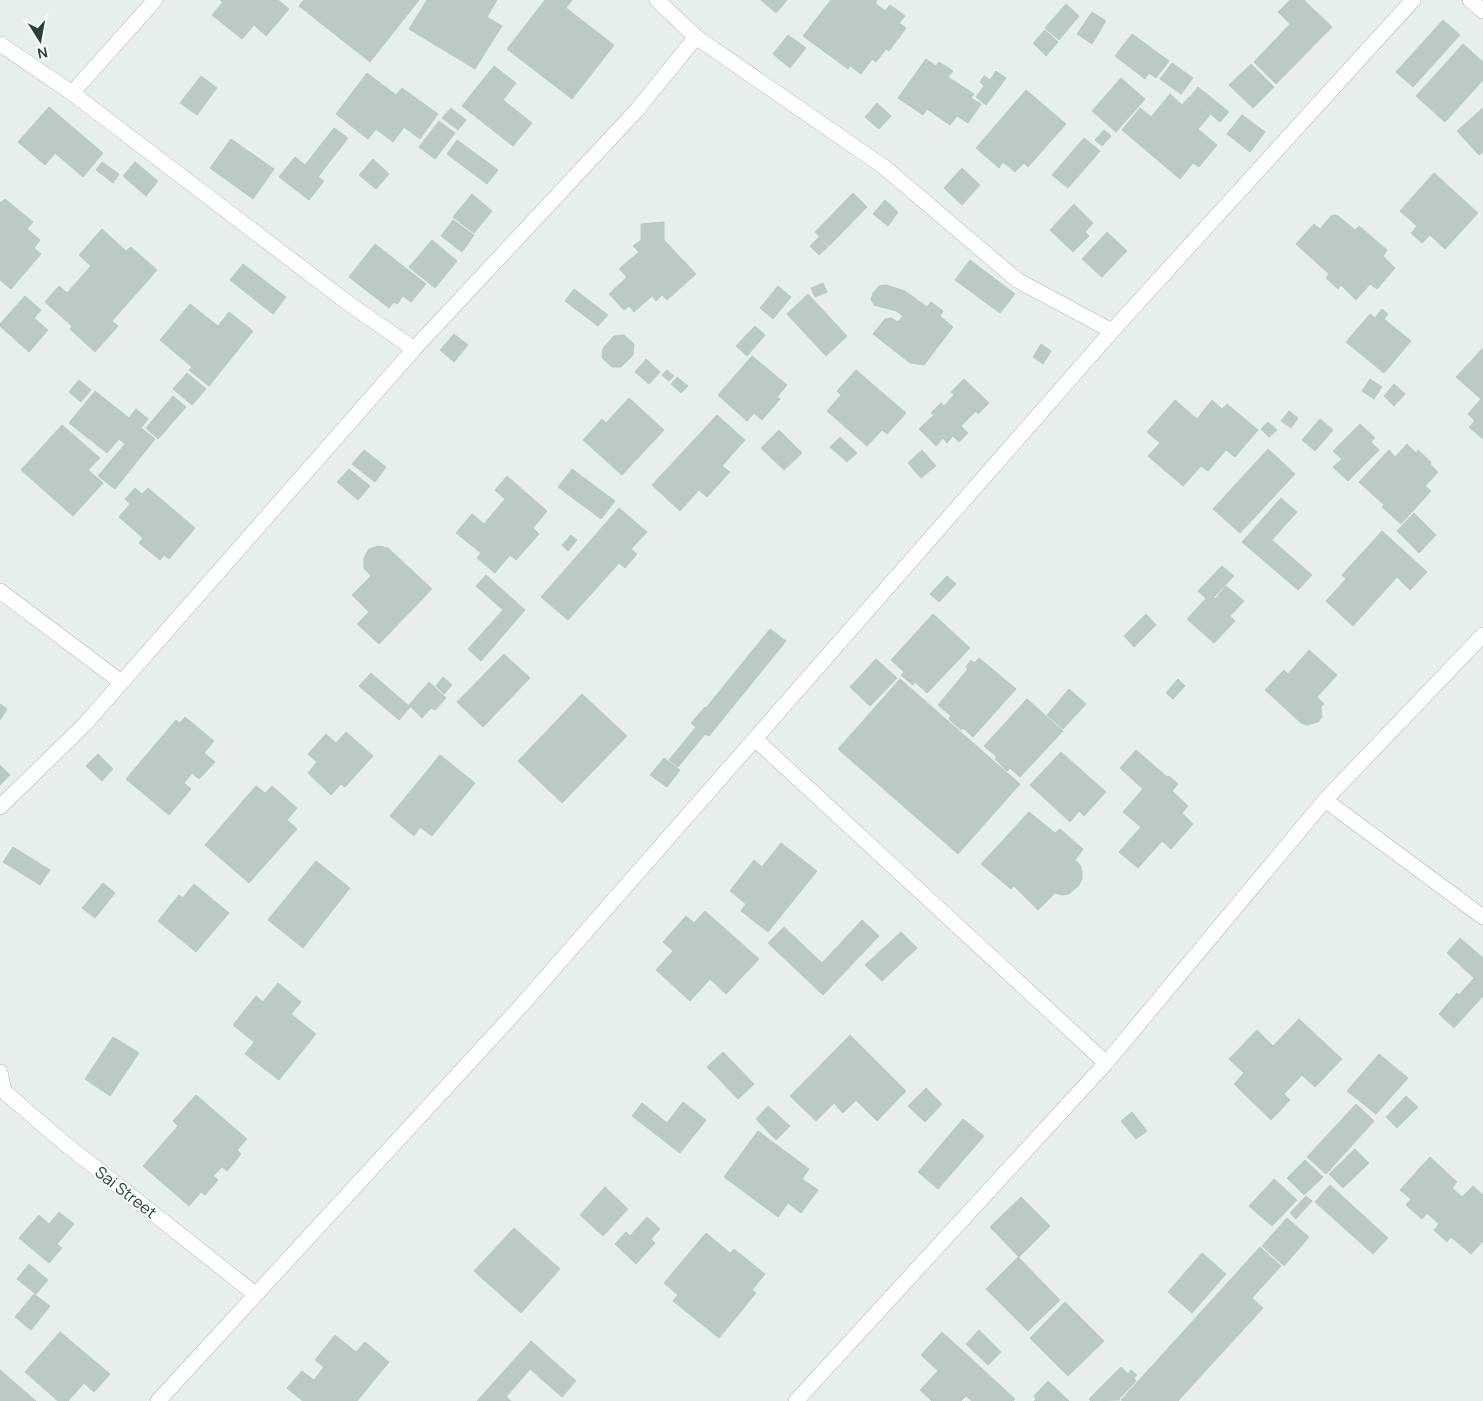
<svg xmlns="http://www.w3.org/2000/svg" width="1483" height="1401" viewBox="0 0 1483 1401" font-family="Manrope,sans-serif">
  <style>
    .building { fill: #bbcac4; stroke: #b8c9c2 }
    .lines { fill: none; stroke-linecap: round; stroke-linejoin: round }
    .minor-casing { stroke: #a8b8b2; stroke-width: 16 }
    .minor { stroke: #fff; stroke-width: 15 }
    .labels { text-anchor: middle; stroke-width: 4; stroke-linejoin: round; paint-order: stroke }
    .street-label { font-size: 16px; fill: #24423a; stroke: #f7fbf9 }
  </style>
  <rect width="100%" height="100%" fill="#e6efeb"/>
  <!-- building -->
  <path class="building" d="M220 0H278L289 9 266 36 254 25 242 39 212 15 223 2Z
    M304 0H419L370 62 299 6Z
    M427 0H497L487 17 502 26 475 69 409 29Z
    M545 0H572L566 8 614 45 572 99 507 49Z
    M761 0H787L776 13Z
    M831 0H877L875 3 885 11 890 5 905 16 899 23 906 28 889 51 886 49 876 62 872 59 861 74 850 66 848 69 803 36Z
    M1290 0H1304L1332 27 1276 84 1254 62 1290 24 1278 12Z
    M1066 4 1079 16 1059 40 1045 28Z
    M1092 12 1106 21 1092 44 1077 34Z
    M1443 20 1460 35 1413 87 1396 72Z
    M1045 30 1058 42 1046 56 1033 43Z
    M1132 34 1169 61 1156 78 1149 73 1145 79 1115 56Z
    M788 35 806 48 790 68 773 54Z
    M1463 44 1483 62V80L1445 122 1416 96Z
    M926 59 936 66 939 62 953 71 948 77 974 94 971 98 981 104 968 123 957 116 950 125 927 109 923 115 898 98Z
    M1172 63 1193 78 1181 94 1160 79Z
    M1251 64 1274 87 1253 108 1229 85Z
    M494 66 516 83 503 100 532 123 513 146 462 106Z
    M996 71 1006 78 986 105 976 97 984 86 980 82 984 76 990 80Z
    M367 73 396 95 402 88 438 114 420 139 404 127 393 142 376 129 368 139 336 114Z
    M201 76 217 88 197 115 180 103Z
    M1121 78 1145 99 1116 132 1092 111Z
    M1198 87 1229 112 1220 122 1190 97Z
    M1026 90 1066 124 1028 167 1024 163 1015 172 1003 162 999 168 976 148Z
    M1170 94 1182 105 1189 97 1210 115 1198 129 1217 145 1199 167 1193 163 1180 179 1122 130 1140 108 1151 117Z
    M877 103 891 116 879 129 865 117Z
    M49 107 103 153 83 177 55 153 45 165 18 142Z
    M451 108 466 120 458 130 442 118Z
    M1483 108V152L1479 155 1457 131Z
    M1242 115 1265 132 1250 152 1227 134Z
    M439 121 455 133 435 159 419 147Z
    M334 128 348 138 318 177 324 181 309 200 279 177 295 157 305 165Z
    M1104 130 1111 136 1102 146 1095 140Z
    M1084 138 1100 151 1068 188 1052 175Z
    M231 139 274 169 253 199 210 168Z
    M457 140 498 170 487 184 447 154Z
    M373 159 389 174 376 189 359 175Z
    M102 162 119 174 113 183 96 170Z
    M135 162 158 181 146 196 123 176Z
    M962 168 980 185 962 205 944 188Z
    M1434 173 1478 213 1445 249 1430 235 1422 243 1411 233 1417 226 1400 211Z
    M853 193 867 207 829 246 815 232Z
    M472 194 492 211 474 233 453 217Z
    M5 199 33 222 27 229 40 240 34 248 41 254 11 289 0 280V203Z
    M885 200 898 212 888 226 873 214Z
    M1074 204 1093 223 1085 232 1089 236 1073 252 1050 230Z
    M1335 215 1338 216 1355 230 1359 226 1387 250 1383 256 1395 268 1377 289 1370 284 1356 300 1341 285 1338 289 1326 278 1329 274 1296 244 1314 224 1320 229 1331 216Z
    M453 220 474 235 462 252 441 236Z
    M664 222V240L696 274 667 300 662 295 656 301 652 296 634 312 629 306 624 310 609 294 627 277 619 269 639 252 633 246 641 240V224Z
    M102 229 126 251 131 247 157 270 112 321 118 326 95 352 70 329 72 326 45 302 59 286 67 293 91 266 79 255Z
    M1107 232 1127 251 1102 277 1082 259Z
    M819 237 828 247 819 255 810 246Z
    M432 240 457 261 435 288 409 267Z
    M375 244 426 284 411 302 403 296 397 304 394 302 389 308 349 277Z
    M970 260 1015 294 1000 313 955 280Z
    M243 264 286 297 273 314 230 280Z
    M823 283 827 292 815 297 811 288Z
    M886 285 905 291 927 307 931 302 943 311 940 316 953 327 924 365 910 363 873 334 885 319 891 318 898 322 903 316 896 311 874 305 871 299 873 293 879 286Z
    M778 286 791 297 773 319 760 308Z
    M574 289 608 315 598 326 565 301Z
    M808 294 847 336 826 356 787 314Z
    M25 296 41 310 34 318 48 330 29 352 0 326V324Z
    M190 304 218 326 229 312 253 331 209 386 189 370 192 367 160 340Z
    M1382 309 1388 314 1384 319 1411 341 1384 373 1346 342 1370 314 1375 318Z
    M755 326 765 335 747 356 736 346Z
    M454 334 468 345 454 362 440 350Z
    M624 335 634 344 633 355 621 367H612L602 358 603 348 614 336Z
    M1041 344 1051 351 1043 364 1033 357Z
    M1483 348V439L1469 427 1475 421 1468 414 1481 399 1456 377Z
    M752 356 787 385 777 397 780 399 762 420 754 413 747 421 718 395Z
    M646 359 660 372 649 384 635 372Z
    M667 370 674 376 669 381 662 375Z
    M856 370 906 413 887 434 882 430 867 446 827 411 841 395 837 391Z
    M187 373 206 389 192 405 173 389Z
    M677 377 688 386 681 393 671 384Z
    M964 379 989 403 978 414 976 411 961 426 968 433 959 442 953 436 947 443 943 438 936 446 919 429 934 415 931 413 941 403 944 406 954 395 951 392Z
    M1370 379 1382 387 1374 399 1362 391Z
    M79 380 91 390 81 402 69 392Z
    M1394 384 1405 394 1394 406 1384 396Z
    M95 391 129 418 136 409 148 419 141 428 155 439 115 489 98 476 125 444 119 439 107 453 69 423Z
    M173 396 186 407 158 439 146 428Z
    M629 398 664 430 622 475 583 440 602 419 606 423Z
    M1175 400 1197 419 1212 400 1222 409 1227 404 1258 430 1235 457 1226 450 1208 471 1201 466 1183 486 1148 456 1160 443 1147 432Z
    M1289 411 1298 418 1291 428 1281 421Z
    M717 415 745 440 722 466 730 472 707 497 699 490 680 511 652 485Z
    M1320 419 1333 430 1315 451 1302 440Z
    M1268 422 1277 430 1269 437 1261 429Z
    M1360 424 1375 438 1371 442 1379 450 1348 481 1333 467 1342 459 1333 451Z
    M62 425 100 458 88 470 103 483 73 516 21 470Z
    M779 430 802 453 784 470 761 448Z
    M840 437 857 453 847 462 830 447Z
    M1407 444 1416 453 1418 450 1431 462 1430 464 1438 472 1425 486 1431 491 1401 524 1382 507 1384 505 1359 482 1389 450 1395 457Z
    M1268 449 1295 474 1240 533 1213 509Z
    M364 450 386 467 375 482 352 464Z
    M922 450 936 466 921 478 908 463Z
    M349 469 370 486 358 500 337 482Z
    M572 469 615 501 601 519 558 487Z
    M507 476 547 511 533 528 539 534 516 560 510 555 495 573 477 558 481 553 456 533 472 514 484 524 505 499 495 490Z
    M135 488 142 494 148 488 195 528 169 559 164 555 160 560 139 543 143 538 119 517 130 504 125 499Z
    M1281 498 1297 512 1272 540 1312 575 1298 590 1242 542Z
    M619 508 647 532 631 549 637 554 625 568 619 563 568 620 541 597Z
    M1414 513 1436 535 1419 553 1397 531Z
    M1382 531 1427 572 1410 590 1397 577 1353 626 1326 601 1346 579 1342 575Z
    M571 535 577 540 568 551 562 545Z
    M379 546 388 548 432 589 379 644 357 624 369 612 352 595 371 576 364 568V558L369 549Z
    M1222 566 1234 576 1214 597 1210 593 1206 598 1198 591Z
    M486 575 525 610 481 661 468 649 503 610 476 586Z
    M947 576 956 584 939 602 930 594Z
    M1226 586 1244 601 1230 616 1235 621 1214 643 1187 619 1210 594 1215 599Z
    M933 614 970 648 927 693 915 682 913 685 901 675 904 672 891 660Z
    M1146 614 1156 625 1134 647 1124 636Z
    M770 629 786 641 709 736 705 734 678 767 669 760 696 727 691 723 705 707 706 708Z
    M1309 650 1337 675 1317 697 1324 704 1321 707 1322 717 1318 722 1307 725 1301 723 1265 690 1284 670 1288 674Z
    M504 654 530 678 483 727 457 702Z
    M979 658 1016 689 973 737 963 728 961 730 949 719 951 716 938 705 968 669 966 667 971 660 974 663Z
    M876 659 897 678 870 706 850 687Z
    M371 673 410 707 399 720 359 686Z
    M443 677 452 685 444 694 436 686Z
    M900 679 1020 784 958 854 838 749Z
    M1178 679 1185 686 1173 699 1166 693Z
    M429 682 446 698 435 710 431 708 422 718 409 705Z
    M1069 689 1086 704 1063 729 1047 715Z
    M582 694 627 736 562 803 518 761Z
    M1027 699 1063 731 1020 777 1010 768 1007 771 995 759 997 757 984 746Z
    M0 704 7 709 0 720Z
    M185 717 214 741 204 753 215 762 199 779 192 773 184 783 191 789 169 815 126 779 176 720 180 723Z
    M346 732 373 756 345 787 341 784 331 795 308 773 317 762 308 754 326 734 336 743Z
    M1136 750 1167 777 1169 776 1178 784 1172 791 1188 806 1182 813 1193 824 1171 849 1162 841 1138 868 1119 852 1141 827 1123 812 1143 789 1120 768Z
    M1061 752 1106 792 1084 816 1079 811 1070 822 1030 785Z
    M98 754 113 769 102 781 86 766Z
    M440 755 475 783 432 836 420 827 414 836 390 816Z
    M664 758 680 770 667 787 650 775Z
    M0 765 10 775 0 785Z
    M256 786 265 793 272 786 297 808 287 820 297 829 249 883 205 845Z
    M1029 812 1055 833 1060 829 1083 849 1075 860 1080 865 1082 872V879L1079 885 1069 894 1062 895 1055 893 1038 910 1014 886 1011 889 981 864Z
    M781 843 817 871 768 932 741 911 746 904 730 891 754 860 762 867Z
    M13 847 50 870 40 885 3 862Z
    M316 861 350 888 303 948 268 920Z
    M103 883 115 893 95 918 82 908Z
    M194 884 229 913 196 952 158 921 179 895 183 898Z
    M705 911 759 959 726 994 710 979 690 1001 656 970 673 951 663 942 686 916 694 923Z
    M862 920 879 936 823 995 768 943 784 927 822 963Z
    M901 932 917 948 882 981 865 965Z
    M1460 938 1483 958V996L1454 1028 1439 1014 1457 993 1459 995 1474 978 1447 953Z
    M278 983 301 1002 291 1014 316 1034 279 1080 245 1054 254 1042 233 1025 256 996 263 1002Z
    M1299 1019 1342 1059 1315 1087 1302 1075 1284 1094 1290 1100 1271 1120 1234 1084 1244 1073 1229 1059 1257 1030 1273 1046Z
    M850 1035 906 1091 877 1121 856 1100 843 1113 834 1103 816 1121 790 1096Z
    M113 1037 139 1053 110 1096 85 1079Z
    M723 1052 754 1084 738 1099 707 1067Z
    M1379 1054 1408 1078 1376 1114 1347 1091Z
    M926 1088 942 1104 925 1122 908 1106Z
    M196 1095 247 1139 237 1150 241 1154 227 1171 222 1167 213 1176 218 1180 205 1195 201 1192 189 1206 143 1166 178 1126 173 1121Z
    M1406 1096 1418 1107 1397 1128 1386 1117Z
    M683 1102 706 1120 680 1153 632 1116 642 1103 667 1123Z
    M1356 1104 1374 1121 1326 1174 1307 1157Z
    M768 1106 790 1126 776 1140 756 1119Z
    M1132 1112 1147 1131 1136 1139 1121 1121Z
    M963 1119 984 1136 938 1189 918 1172Z
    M758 1131 809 1169 802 1179 818 1190 801 1213 788 1203 778 1217 724 1177Z
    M1355 1149 1369 1163 1343 1188 1329 1174Z
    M1430 1157 1457 1182 1452 1188 1462 1197 1473 1186 1483 1195V1241L1471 1254 1451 1237 1447 1242 1434 1230 1439 1224 1427 1213 1422 1219 1406 1205 1411 1199 1400 1190Z
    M1305 1160 1323 1177 1304 1195 1287 1178Z
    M1274 1179 1297 1200 1272 1226 1249 1206Z
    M1330 1185 1388 1238 1373 1254 1315 1202Z
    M605 1187 628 1209 603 1236 580 1215Z
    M1306 1196 1312 1201 1296 1219 1290 1213Z
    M1021 1197 1050 1226 1019 1257 990 1227Z
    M59 1212 74 1224 57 1244 62 1248 49 1263 19 1238 39 1215 49 1224Z
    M647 1217 660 1229 651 1239 655 1243 636 1264 615 1244 626 1232 630 1236Z
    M1287 1218 1309 1237 1284 1266 1262 1246Z
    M514 1228 560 1269 521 1313 474 1271Z
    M706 1233 730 1253 734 1249 765 1274 752 1290 756 1293 719 1338 673 1301 678 1295 664 1283Z
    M1260 1247 1281 1266 1252 1298 1263 1308 1178 1401H1123L1121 1400Z
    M1202 1253 1226 1274 1192 1313 1168 1292Z
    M1018 1257 1060 1300 1028 1331 986 1289Z
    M29 1264 48 1280 36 1294 17 1279Z
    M34 1294 50 1306 31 1330 15 1317Z
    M1065 1302 1104 1341 1068 1376 1030 1338Z
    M979 1330 1001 1352 988 1365 966 1344Z
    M60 1332 110 1374 94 1392 84 1383 68 1401H58L25 1372Z
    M942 1332 1015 1399 1013 1401H972L966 1396 961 1401H932L920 1390 938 1371 921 1355Z
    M335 1335 356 1352 365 1342 389 1362 357 1401H303L287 1388 302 1371 314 1380 324 1367 315 1360Z
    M531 1341 576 1381 562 1397 530 1369 506 1397 511 1401H477Z
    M1121 1367 1128 1374 1131 1370 1137 1375 1134 1378 1136 1381 1119 1399 1120 1400 1091 1401 1089 1399Z
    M0 1370 36 1401H0Z
    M1048 1381 1069 1401H1034L1036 1399 1034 1396Z"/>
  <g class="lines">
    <defs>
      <path id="minor" d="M657 0 696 37 884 167 1017 280 1112 331
        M1470 0 1483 11
        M0 44 72 93 348 303 414 349
        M72 93 155 0
        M0 591 121 682
        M755 739 1106 1063
        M1325 800 1483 917
        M0 807 85 724 414 349 636 111 696 37
        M0 1072 4 1092
        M0 1088 63 1142 255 1294
        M158 1401 520 1007 1112 331 1413 0
        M796 1401 1106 1063 1325 800 1483 635"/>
    </defs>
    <!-- minor casing -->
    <use href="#minor" class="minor-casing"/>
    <!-- minor -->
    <use href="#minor" class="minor"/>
  </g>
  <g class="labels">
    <!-- street labels -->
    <g class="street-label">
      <text transform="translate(126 1192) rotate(38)" y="6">Sai Street</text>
    </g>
  </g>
  <!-- north arrow -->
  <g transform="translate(40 40) rotate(169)" stroke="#f7fbf9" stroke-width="4" paint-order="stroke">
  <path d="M0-4L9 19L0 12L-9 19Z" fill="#24423a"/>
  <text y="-8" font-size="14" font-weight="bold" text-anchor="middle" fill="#24423a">N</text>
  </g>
</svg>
